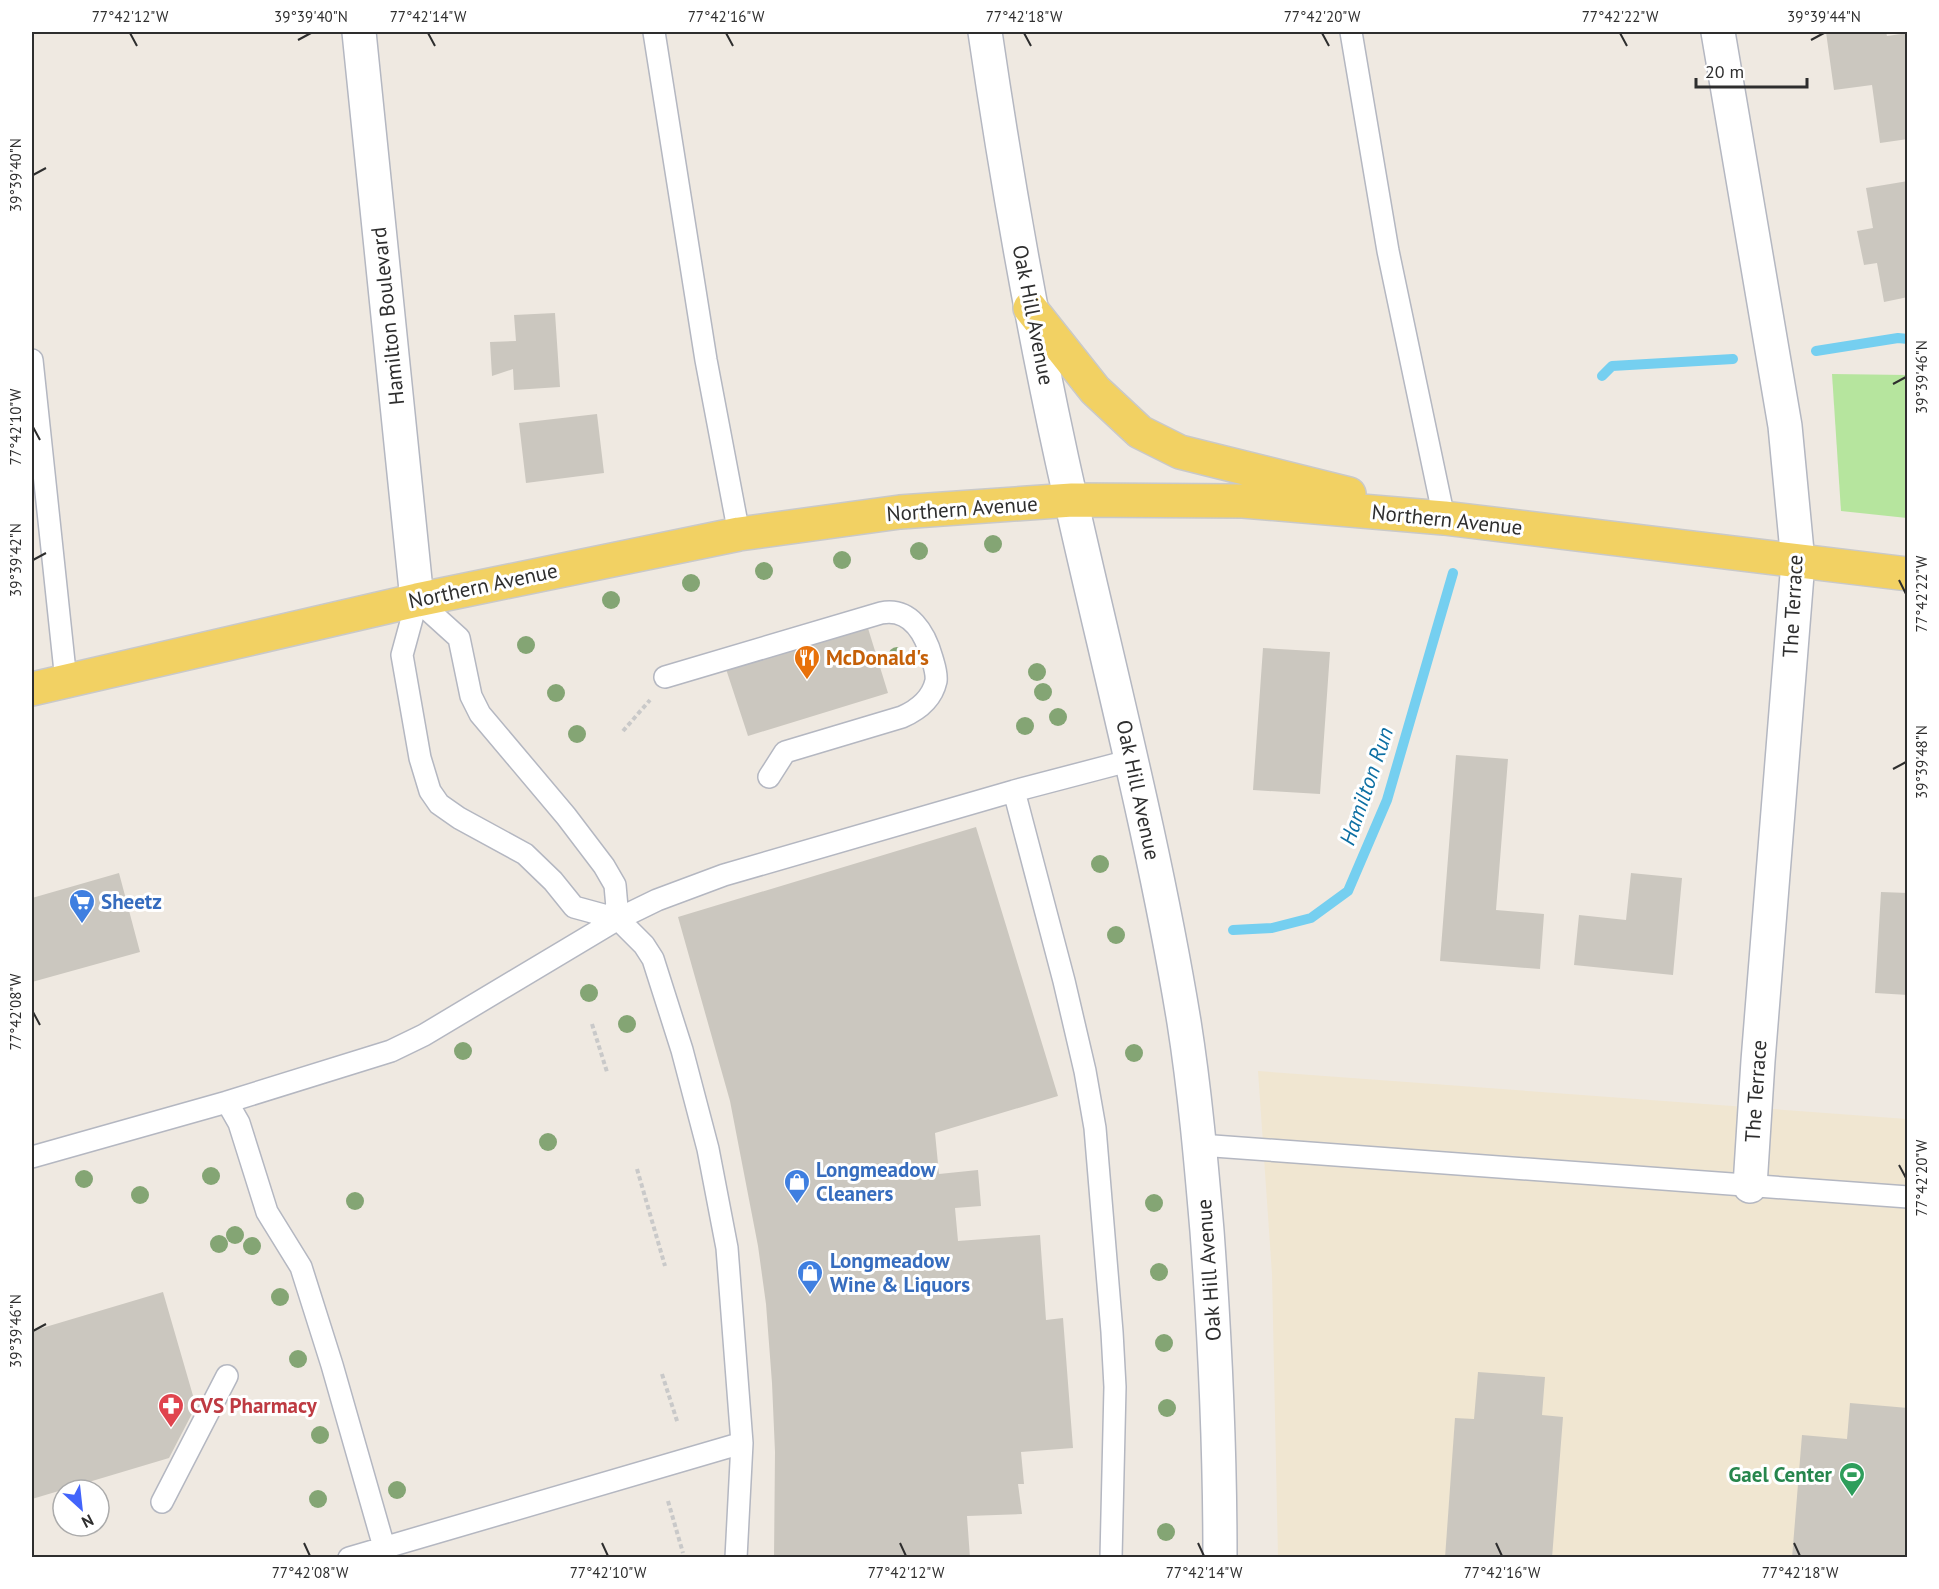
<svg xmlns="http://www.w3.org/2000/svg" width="1939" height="1589" viewBox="0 0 1939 1589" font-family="'PT Sans',sans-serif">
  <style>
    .education { fill: #f0e6d1 }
    .green { fill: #b6e59e }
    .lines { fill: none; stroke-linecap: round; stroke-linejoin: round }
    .stream { stroke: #75cff0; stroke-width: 10 }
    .building { fill: #cbc7bf }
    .service-casing { stroke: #b4b7c1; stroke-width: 24 }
    .minor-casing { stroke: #b4b7c1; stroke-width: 36 }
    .tertiary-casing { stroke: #b4b7c1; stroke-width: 36 }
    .primary-casing { stroke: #c9c9c9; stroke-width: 36 }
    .path { stroke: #c9c9c9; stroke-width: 4; stroke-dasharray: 4.5 3; stroke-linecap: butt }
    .service { stroke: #fff; stroke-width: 21 }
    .minor { stroke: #fff; stroke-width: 33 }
    .tertiary { stroke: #fff; stroke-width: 33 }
    .primary { stroke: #f2d163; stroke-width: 33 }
    .tree { fill: #84a574 }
    .ticks { fill: none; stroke: #2e2e2e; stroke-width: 2 }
    .labels { text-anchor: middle; stroke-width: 6; stroke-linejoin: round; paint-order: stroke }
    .street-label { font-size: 21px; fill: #2e2e2e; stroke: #fff }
    .food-label { font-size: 21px; font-weight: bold; fill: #c56008; stroke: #fff; text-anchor: start }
    .shop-label { font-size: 21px; font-weight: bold; fill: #366cbe; stroke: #fff; text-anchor: start }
    .health-label { font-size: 21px; font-weight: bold; fill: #be3a42; stroke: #fff; text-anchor: start }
    .leisure-label { font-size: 21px; font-weight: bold; fill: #27864d; stroke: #fff; text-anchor: end }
    .water-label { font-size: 22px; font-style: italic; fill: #0d6fa3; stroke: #fff }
    .neatline { fill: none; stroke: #2e2e2e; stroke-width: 2 }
    .ticks-label { font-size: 15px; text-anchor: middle; fill: #2e2e2e }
  </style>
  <rect width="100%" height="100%" fill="#efe9e1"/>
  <!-- education -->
  <path class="education" d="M1258 1071 1907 1119V1557H1278L1272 1274Z"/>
  <!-- green -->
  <path class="green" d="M1832 374 1907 375V518L1841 511Z"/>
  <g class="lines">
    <!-- stream -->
    <path class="stream" d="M1816 351 1898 338 1908 339
      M1602 376 1612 366 1733 359
      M1233 930 1272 928 1311 918 1348 891 1387 800 1453 573"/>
  </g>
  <!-- building -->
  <path class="building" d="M1826 32H1886L1887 36 1908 33V139L1880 143 1872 85 1834 90Z
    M1908 181V297L1884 302 1877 263 1864 265 1857 231 1873 228 1866 188Z
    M555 313 560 387 514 390 513 369 492 376 490 342 516 341 514 315Z
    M597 414 604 473 526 483 519 423Z
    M867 625 888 693 748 736 726 669Z
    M1263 648 1330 652 1320 794 1253 790Z
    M1456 755 1508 759 1496 910 1544 914 1540 969 1440 961Z
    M976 827 1058 1096 935 1133 939 1174 978 1170 981 1206 955 1208 958 1241 1040 1235 1046 1320 1063 1318 1073 1448 1021 1452 1024 1484H1018L1022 1514 967 1516 970 1558H774L775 1452 772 1383 766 1304 758 1246 730 1101 678 917Z
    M119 873 140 952 32 982V898Z
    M1631 873 1682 878 1673 975 1574 965 1579 915 1626 920Z
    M1881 892 1908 893V995L1875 993Z
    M163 1292 196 1406 169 1458 32 1499V1331Z
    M1478 1372 1545 1377 1542 1415 1563 1417 1552 1558H1445L1455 1418 1474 1419Z
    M1850 1403 1908 1408V1558H1792L1802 1435 1847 1439Z"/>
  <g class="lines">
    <defs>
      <path id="service" d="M654 32 706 360 739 534
        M1351 32 1388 251 1444 518
        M32 360 66 681
        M665 677 881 613C910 607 925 633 932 658 934 665 937 673 936 681 932 699 918 710 902 717L785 752 769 777
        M1014 791 1064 981 1085 1071 1095 1128 1112 1332 1115 1387 1111 1558
        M618 919 615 885 604 866 566 816 480 714 471 696 459 638 417 600 402 655 420 758 430 791 439 804 459 818 525 854 553 881 574 907 618 919 644 945 653 959 682 1050 708 1149 727 1248 742 1443 736 1558
        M227 1102 239 1123 267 1212 301 1267 332 1365 384 1547
        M1200 1145 1908 1197
        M32 1157 227 1102 391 1051 424 1035 618 919 657 900 724 875 1014 791 1132 760
        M162 1502 227 1376
        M349 1558 742 1443"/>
      <path id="minor" d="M359 32 417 600
        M1718 32 1785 426 1798 562 1758 1061 1750 1186"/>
      <path id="tertiary" d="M985 32C1006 175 1031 318 1062 460 1103 647 1153 833 1184 1022 1195 1092 1201 1161 1207 1231 1215 1340 1220 1448 1220 1558"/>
      <path id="primary" d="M1030 308 1095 390 1140 432 1180 452 1349 494
        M32 689 417 600 739 534 900 512 1072 500 1243 501 1444 518 1908 574"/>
    </defs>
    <!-- service casing -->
    <use href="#service" class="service-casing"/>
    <!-- minor casing -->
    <use href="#minor" class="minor-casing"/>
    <!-- tertiary casing -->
    <use href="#tertiary" class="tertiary-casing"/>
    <!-- primary casing -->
    <use href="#primary" class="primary-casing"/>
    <!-- path -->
    <path class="path" d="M623 731 650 700
      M592 1024 607 1072
      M637 1169 665 1266
      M662 1374 678 1424
      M668 1501 683 1553"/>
    <!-- service -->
    <use href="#service" class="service"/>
    <!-- minor -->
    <use href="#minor" class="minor"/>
    <!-- tertiary -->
    <use href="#tertiary" class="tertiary"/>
    <!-- primary -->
    <use href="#primary" class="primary"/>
  </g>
  <!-- trees -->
  <g class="tree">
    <circle cx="993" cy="544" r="9"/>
    <circle cx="919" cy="551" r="9"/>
    <circle cx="842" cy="560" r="9"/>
    <circle cx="764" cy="571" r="9"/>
    <circle cx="691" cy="583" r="9"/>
    <circle cx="611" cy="600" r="9"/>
    <circle cx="526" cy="645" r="9"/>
    <circle cx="897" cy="656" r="9"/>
    <circle cx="1037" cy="672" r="9"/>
    <circle cx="1043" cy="692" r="9"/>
    <circle cx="556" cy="693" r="9"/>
    <circle cx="1058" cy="717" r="9"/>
    <circle cx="1025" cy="726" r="9"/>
    <circle cx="577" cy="734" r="9"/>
    <circle cx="1100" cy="864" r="9"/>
    <circle cx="1116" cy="935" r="9"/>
    <circle cx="589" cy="993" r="9"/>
    <circle cx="627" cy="1024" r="9"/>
    <circle cx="463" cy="1051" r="9"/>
    <circle cx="1134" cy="1053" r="9"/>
    <circle cx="548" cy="1142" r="9"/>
    <circle cx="211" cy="1176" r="9"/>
    <circle cx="84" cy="1179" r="9"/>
    <circle cx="140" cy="1195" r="9"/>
    <circle cx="355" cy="1201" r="9"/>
    <circle cx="1154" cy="1203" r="9"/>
    <circle cx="235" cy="1235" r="9"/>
    <circle cx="219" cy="1244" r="9"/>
    <circle cx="252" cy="1246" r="9"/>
    <circle cx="1159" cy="1272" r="9"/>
    <circle cx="280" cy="1297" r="9"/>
    <circle cx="1164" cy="1343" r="9"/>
    <circle cx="298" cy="1359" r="9"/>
    <circle cx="1167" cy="1408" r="9"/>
    <circle cx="320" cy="1435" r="9"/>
    <circle cx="397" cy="1490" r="9"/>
    <circle cx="318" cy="1499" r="9"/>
    <circle cx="1166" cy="1532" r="9"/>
  </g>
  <!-- ticks -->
  <path class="ticks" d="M130 33 137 46M428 33 435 46M726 33 733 46M1024 33 1031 46M1322 33 1329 46M1620 33 1627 46M298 40 311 33M1811 40 1824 33M33 175 46 168M1893 384 1906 377M33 427 40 440M33 560 46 553M1899 580 1906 594M1893 769 1906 762M33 1012 40 1025M1899 1165 1906 1178M33 1331 46 1324M304 1543 310 1556M602 1543 608 1556M900 1543 906 1556M1198 1543 1204 1556M1496 1543 1502 1556M1794 1543 1800 1556"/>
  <!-- icons -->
  <defs>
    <symbol id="restaurant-pin" viewBox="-11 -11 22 30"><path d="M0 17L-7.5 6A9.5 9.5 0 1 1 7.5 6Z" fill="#e8710a" stroke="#fff"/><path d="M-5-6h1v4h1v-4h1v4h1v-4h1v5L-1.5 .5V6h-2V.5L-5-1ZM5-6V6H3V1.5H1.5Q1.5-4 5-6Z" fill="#fff"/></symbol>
    <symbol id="supermarket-pin" viewBox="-11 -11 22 30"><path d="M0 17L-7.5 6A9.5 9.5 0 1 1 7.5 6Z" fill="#3f7fe0" stroke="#fff"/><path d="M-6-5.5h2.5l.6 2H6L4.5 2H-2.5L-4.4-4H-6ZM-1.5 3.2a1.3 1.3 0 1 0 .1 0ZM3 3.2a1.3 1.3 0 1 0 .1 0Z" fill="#fff"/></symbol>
    <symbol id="shop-pin" viewBox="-11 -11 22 30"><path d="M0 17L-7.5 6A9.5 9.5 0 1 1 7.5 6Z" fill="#3f7fe0" stroke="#fff"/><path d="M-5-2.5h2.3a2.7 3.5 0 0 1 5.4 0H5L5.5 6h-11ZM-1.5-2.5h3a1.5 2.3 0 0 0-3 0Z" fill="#fff"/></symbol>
    <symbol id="pharmacy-pin" viewBox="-11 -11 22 30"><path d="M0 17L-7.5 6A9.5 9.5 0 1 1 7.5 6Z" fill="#e0444e" stroke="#fff"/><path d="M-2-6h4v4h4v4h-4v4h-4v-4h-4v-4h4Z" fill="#fff"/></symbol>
    <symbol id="stadium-pin" viewBox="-11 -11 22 30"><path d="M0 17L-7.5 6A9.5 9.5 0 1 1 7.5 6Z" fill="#2e9e5b" stroke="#fff"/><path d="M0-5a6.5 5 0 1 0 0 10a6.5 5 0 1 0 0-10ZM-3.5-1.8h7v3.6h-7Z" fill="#fff"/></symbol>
  </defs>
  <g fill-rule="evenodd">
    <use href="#restaurant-pin" x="792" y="643" width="30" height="40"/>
    <use href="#supermarket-pin" x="67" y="887" width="30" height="40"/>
    <use href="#shop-pin" x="782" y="1167" width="30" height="40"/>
    <use href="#shop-pin" x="795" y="1258" width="30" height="40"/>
    <use href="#pharmacy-pin" x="156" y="1391" width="30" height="40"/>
    <use href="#stadium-pin" x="1837" y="1460" width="30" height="40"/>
  </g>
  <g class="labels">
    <!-- street labels -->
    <g class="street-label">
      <text transform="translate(1033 315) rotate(79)" y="7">Oak Hill Avenue</text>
      <text transform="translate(388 316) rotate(-96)" y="7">Hamilton Boulevard</text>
      <text transform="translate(962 509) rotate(-4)" y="7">Northern Avenue</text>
      <text transform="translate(1447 520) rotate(6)" y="7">Northern Avenue</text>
      <text transform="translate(483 586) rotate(-12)" y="7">Northern Avenue</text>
      <text transform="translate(1793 606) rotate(-87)" y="7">The Terrace</text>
      <text transform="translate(1138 790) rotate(78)" y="7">Oak Hill Avenue</text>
      <text transform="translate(1756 1091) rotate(-86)" y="7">The Terrace</text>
      <text transform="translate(1209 1270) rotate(-94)" y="7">Oak Hill Avenue</text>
    </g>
    <!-- food labels -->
    <g class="food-label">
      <text x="826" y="665">McDonald's</text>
    </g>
    <!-- shop labels -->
    <g class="shop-label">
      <text x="101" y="909">Sheetz</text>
      <text x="816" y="1177">Longmeadow<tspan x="816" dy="24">Cleaners</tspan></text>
      <text x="830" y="1268">Longmeadow<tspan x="830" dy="24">Wine &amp; Liquors</tspan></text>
    </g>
    <!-- health labels -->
    <g class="health-label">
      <text x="190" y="1413">CVS Pharmacy</text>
    </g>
    <!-- leisure labels -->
    <g class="leisure-label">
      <text x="1832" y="1482">Gael Center</text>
    </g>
    <!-- water labels -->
    <g class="water-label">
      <text transform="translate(1366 786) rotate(-71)" y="8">Hamilton Run</text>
    </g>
  </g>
  <!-- border -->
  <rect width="1939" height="1589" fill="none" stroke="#ffffff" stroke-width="66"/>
  <!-- north arrow -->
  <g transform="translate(81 1508) rotate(153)"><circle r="28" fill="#ffffff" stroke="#ababab" stroke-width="1.5"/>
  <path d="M0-4.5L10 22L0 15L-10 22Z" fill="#4264fb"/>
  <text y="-9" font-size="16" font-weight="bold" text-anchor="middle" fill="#2e2e2e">N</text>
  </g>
  <!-- scale -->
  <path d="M1696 78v9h111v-9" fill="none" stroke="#2e2e2e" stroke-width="3"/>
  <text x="1705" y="78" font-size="18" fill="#2e2e2e" stroke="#ffffff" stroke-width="4.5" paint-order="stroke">20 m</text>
  <rect x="33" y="33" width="1873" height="1523" class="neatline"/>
  <g class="ticks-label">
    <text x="130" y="22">77°42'12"W</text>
    <text x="311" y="22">39°39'40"N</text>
    <text x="428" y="22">77°42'14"W</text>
    <text x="726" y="22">77°42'16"W</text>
    <text x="1024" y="22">77°42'18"W</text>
    <text x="1322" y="22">77°42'20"W</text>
    <text x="1620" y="22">77°42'22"W</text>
    <text x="1824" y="22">39°39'44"N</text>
    <text transform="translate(16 175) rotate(-90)" y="5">39°39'40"N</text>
    <text transform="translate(1922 377) rotate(-90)" y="5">39°39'46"N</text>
    <text transform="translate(16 427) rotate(-90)" y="5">77°42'10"W</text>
    <text transform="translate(16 560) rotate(-90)" y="5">39°39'42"N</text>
    <text transform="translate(1922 594) rotate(-90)" y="5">77°42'22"W</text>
    <text transform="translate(1922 762) rotate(-90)" y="5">39°39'48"N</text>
    <text transform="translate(16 1012) rotate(-90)" y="5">77°42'08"W</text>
    <text transform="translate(1922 1178) rotate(-90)" y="5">77°42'20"W</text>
    <text transform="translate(16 1331) rotate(-90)" y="5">39°39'46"N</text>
    <text x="310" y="1578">77°42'08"W</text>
    <text x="608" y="1578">77°42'10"W</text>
    <text x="906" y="1578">77°42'12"W</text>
    <text x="1204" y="1578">77°42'14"W</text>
    <text x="1502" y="1578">77°42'16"W</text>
    <text x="1800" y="1578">77°42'18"W</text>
  </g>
</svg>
